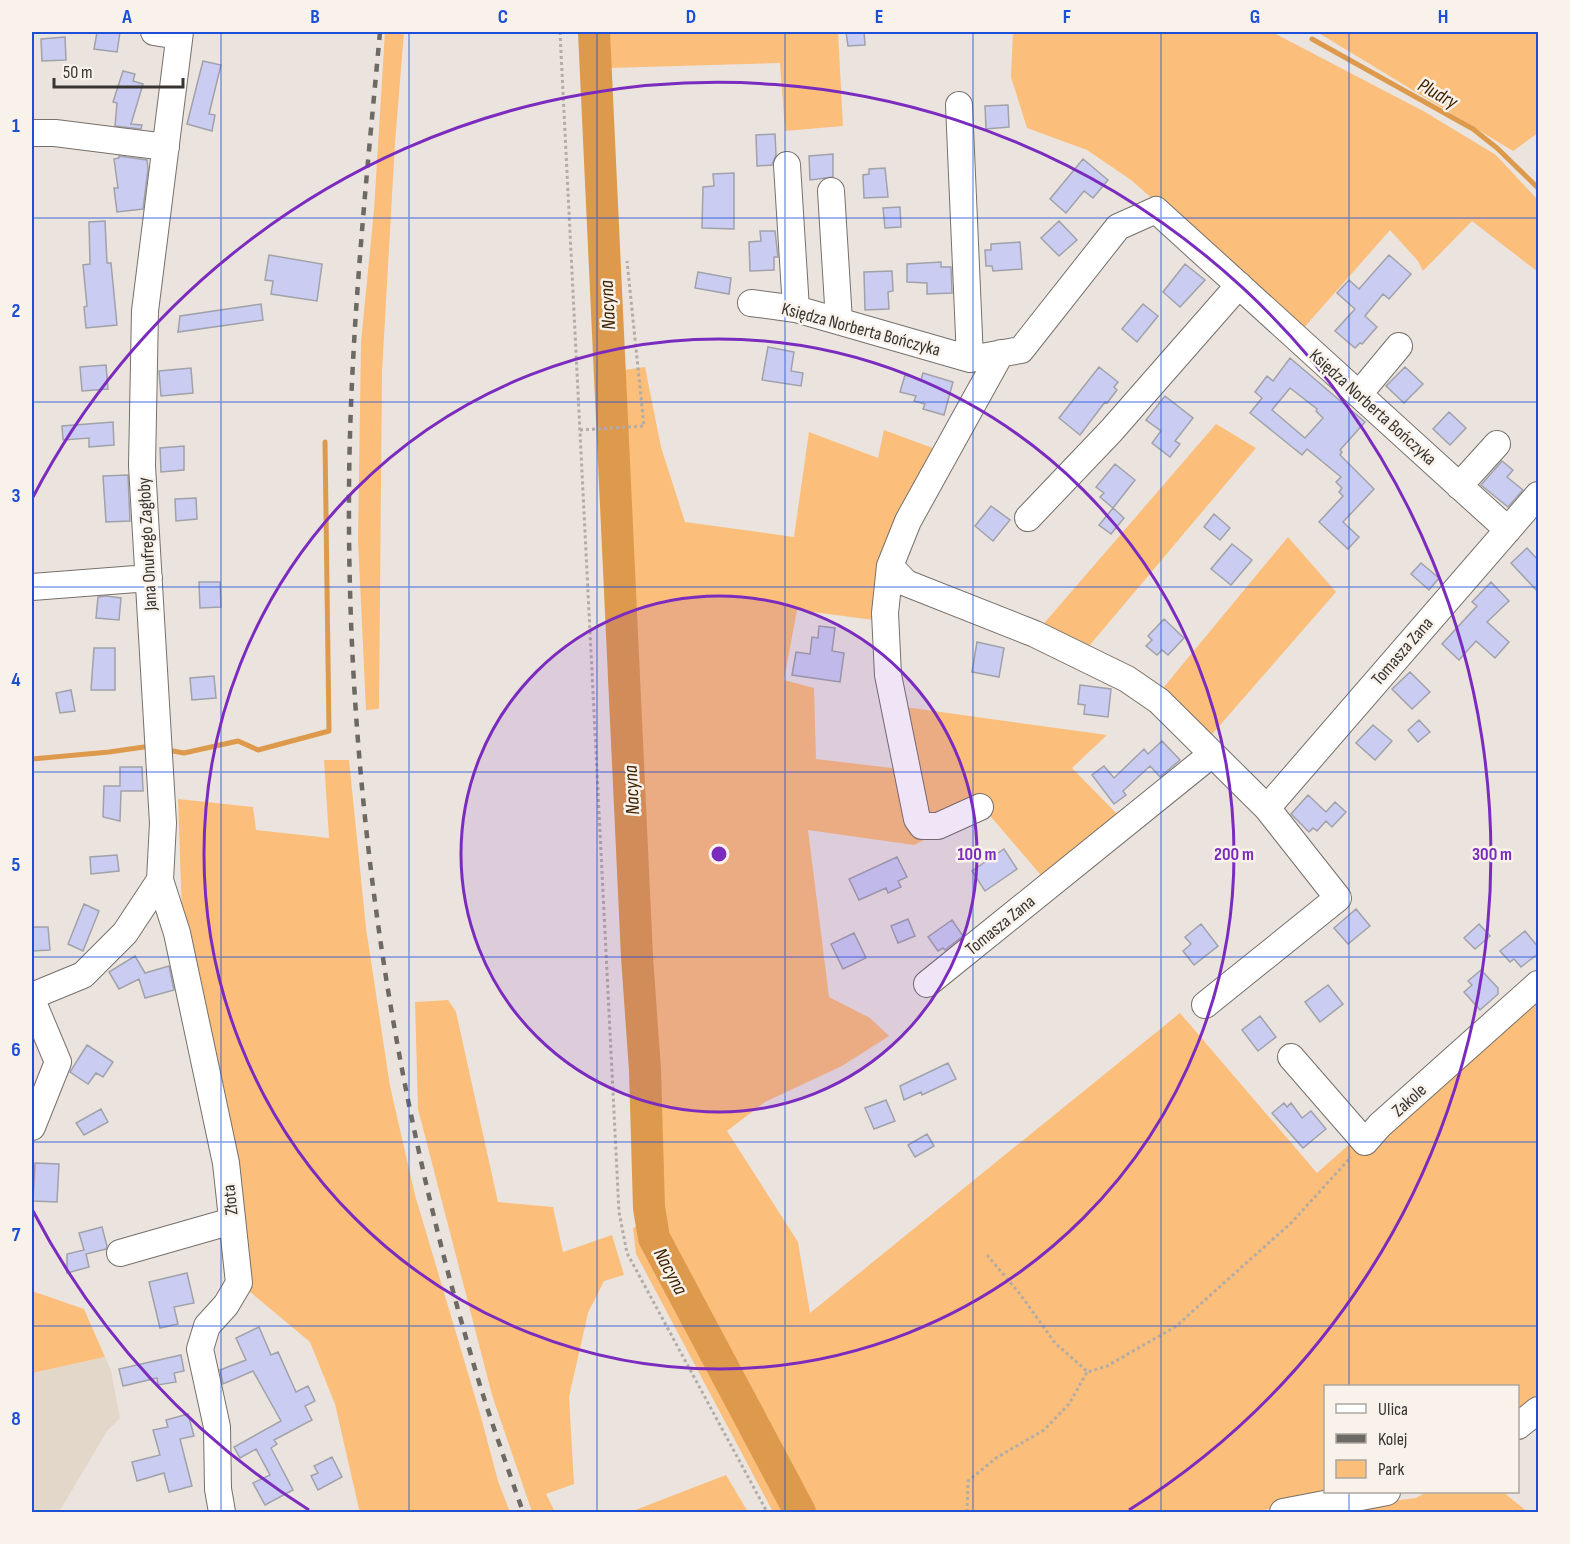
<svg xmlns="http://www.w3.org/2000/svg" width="1570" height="1544" viewBox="0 0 1570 1544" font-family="'Sofia Sans Condensed',sans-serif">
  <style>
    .built { fill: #e3d7ca }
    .green { fill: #fbbe7b }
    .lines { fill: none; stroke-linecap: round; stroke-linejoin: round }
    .stream { stroke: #dd9a4c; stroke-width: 5 }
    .river { stroke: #dd9a4c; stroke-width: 32 }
    .building { fill: #cacdf1; stroke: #a0a1a9; stroke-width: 1.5; fill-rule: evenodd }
    .minor-casing { stroke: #76706a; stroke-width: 28 }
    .path { stroke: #b2aca7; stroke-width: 3; stroke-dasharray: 3 3; stroke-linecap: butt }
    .minor { stroke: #fff; stroke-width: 26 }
    .rail { stroke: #6d6965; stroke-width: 4.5; stroke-dasharray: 8 8; stroke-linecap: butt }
    .grid { fill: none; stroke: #1d4ed8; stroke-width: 1.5; stroke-opacity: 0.55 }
    .ring { fill: none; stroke: #7b2cbf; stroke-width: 3 }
    .labels { text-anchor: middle; stroke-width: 5; stroke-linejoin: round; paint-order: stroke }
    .street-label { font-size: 18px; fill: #373431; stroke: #f9f2eb }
    .water-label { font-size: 20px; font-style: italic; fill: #3e2301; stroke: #f9f2eb }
    .centre { fill: #7b2cbf; stroke: #f9f2eb; stroke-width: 3 }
    .ring-label { font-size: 18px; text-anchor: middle; font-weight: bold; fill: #7b2cbf; stroke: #f9f2eb; stroke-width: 5; stroke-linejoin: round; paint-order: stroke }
    .neatline { fill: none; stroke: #1d4ed8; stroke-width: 2 }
    .grid-label { font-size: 20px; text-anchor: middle; font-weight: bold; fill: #1d4ed8 }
  </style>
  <rect width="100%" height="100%" fill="#ebe4de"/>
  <!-- built -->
  <path class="built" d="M105 1357 111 1370 120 1418 107 1431 59 1512H32V1373Z"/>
  <!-- green -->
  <path class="green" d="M385 32H404L395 143 382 372 379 709 366 710 358 540 361 342 374 210Z
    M608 32H838L843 126 785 131 780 63 609 68Z
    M1013 32H1272L1425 112 1496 155 1538 200V272L1472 221 1423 271 1418 261 1390 230 1302 330 1131 180 1087 150 1027 128 1011 77Z
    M1317 32H1538V133L1513 151Z
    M645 367 661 447 685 522 794 537 809 432 878 458 884 430 938 450 874 620 797 610 784 680 814 688 816 759 908 770 905 707 1107 735 1072 768 1122 819 1045 880 986 811 914 845 808 830 829 997 870 1018 889 1036 842 1066 765 1102 727 1131 798 1242 810 1313 1180 1013 1317 1173 1354 1140 1538 995V1396L1518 1411V1386H1326V1492H1360L1253 1512H808L661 1240 653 1175 643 847 624 370Z
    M1216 424 1256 448 1084 652 1040 628Z
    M1288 537 1336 592 1208 739 1159 693Z
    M324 760H349L366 928 390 1086 415 1195 481 1417 498 1481 510 1512H362L359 1509 335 1404 310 1342 249 1291V1256L226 1115 182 915 178 799 253 807 256 830 329 838Z
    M448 1000 456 1012 498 1202 553 1207 563 1252 612 1235 624 1275 604 1281 588 1313 569 1397 574 1484 546 1494 555 1512H532L492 1395 418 1109 415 1002Z
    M644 1223 647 1240 793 1512H773L636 1254 633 1228Z
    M32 1291 84 1309 105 1357 32 1373Z
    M726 1475 748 1512H630Z
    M1426 1492H1503L1528 1512H1324L1333 1508 1416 1498Z"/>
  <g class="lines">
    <!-- stream -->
    <path class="stream" d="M1312 39 1473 129 1497 148 1538 188
      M591 231 603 222
      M173 751 184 753 238 741 258 750 329 731 325 442
      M32 759 109 752 144 747"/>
    <!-- river -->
    <path class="river" d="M594 32 637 957 645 1070 649 1208 654 1238 800 1512"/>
  </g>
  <!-- building -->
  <path class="building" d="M97 32H120L117 52 94 49Z
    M846 32H864L865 45 848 46Z
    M65 37 66 60 42 61 41 39Z
    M203 61 221 65 209 114 215 115 212 131 187 124Z
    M123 71 135 74 133 81 143 84 131 124 142 125 141 129 115 126 117 103 113 102Z
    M1008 105 1009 127 986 129 985 106Z
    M775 134 776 155 772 165 757 166 756 135Z
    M833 154V177L810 180 809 156Z
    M119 156 147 160 148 169 143 209 117 212 114 188H118L114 159 119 158Z
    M1083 159 1108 180 1093 198 1084 191 1066 213 1050 199Z
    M885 168 888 197 864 198 863 175 869 174V169Z
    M734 173V229L702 228 703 187 714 186 713 174Z
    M900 207 901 227 885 228 883 208Z
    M105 221 107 263H111L117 325 86 328 84 307 87 306 83 265 90 264 89 222Z
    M1059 221 1077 240 1059 256 1041 238Z
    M760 231H775L778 257H774V270L750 271 749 242 761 241Z
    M1020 242 1022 269 993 271 992 266H986L985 250H991V244Z
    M269 255 322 264 317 301 271 294 273 281 265 280Z
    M1389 255 1411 274 1389 299 1383 294 1365 316 1377 327 1362 344 1360 343 1355 348 1335 331 1355 309 1337 293 1349 280 1359 289Z
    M941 262V267H951L952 293 927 294V283L907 282V264Z
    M1185 264 1205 280 1180 307 1163 292Z
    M892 271 893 291 888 292 889 309 865 310 864 272Z
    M698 272 731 278 729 294 695 288Z
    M261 304 263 320 178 332 180 316Z
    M1143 304 1158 316 1137 342 1122 329Z
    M768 347 794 352 791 371 803 373 801 386 762 380Z
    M1290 358 1365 422 1340 450 1342 452 1340 455 1374 489 1343 522 1359 537 1348 549 1319 522 1343 496 1339 492 1342 488 1336 482 1341 477 1307 449 1302 455 1250 413 1262 398 1255 392 1267 376 1273 381ZM1290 388 1317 409 1316 411 1323 418 1305 438 1272 410Z
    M106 365 108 389 82 391 80 367Z
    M1099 367 1118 382 1114 387 1117 390 1107 403 1105 402 1080 435 1059 418Z
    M1405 367 1423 384 1404 403 1386 386Z
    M191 368 193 393 161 396 159 371Z
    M923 373 953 382 944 415 923 409 925 404 914 401 916 396 900 392 905 375 921 380Z
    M1165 396 1193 418 1175 441 1180 444 1170 457 1152 443 1161 431 1146 420Z
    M1449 412 1466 428 1450 445 1433 429Z
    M113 422 114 445 89 447V438L63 440 62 426Z
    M184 446V470L161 472 160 448Z
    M1502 461 1513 470 1507 477 1523 490 1508 507 1481 485Z
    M1115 464 1135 480 1113 508 1100 497 1104 493 1096 487Z
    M128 475 130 521 106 522 103 476Z
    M196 498 197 519 176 521 175 499Z
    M991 506 1010 520 993 541 975 526Z
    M1113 508 1124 518 1111 534 1099 525Z
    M1214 514 1230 528 1220 540 1204 527Z
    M1232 544 1252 560 1231 585 1211 569Z
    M1527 548 1539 561V593L1511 563Z
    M1421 563 1439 578 1429 590 1411 574Z
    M199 582H220L221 607 200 608Z
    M1491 582 1509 601 1487 622 1509 642 1495 658 1476 641 1459 660 1442 644 1477 606 1472 602Z
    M106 596 121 598 119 620 96 618 98 597Z
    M1164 619 1184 638 1168 655 1162 650 1157 655 1146 646 1152 640 1148 636Z
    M819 626 835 628 832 651 844 653 840 682 792 675 796 652 810 654 812 637 818 638Z
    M977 642 1004 648 999 677 972 672Z
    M94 648H115V690H91Z
    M1410 672 1430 692 1412 709 1392 689Z
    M214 676 216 698 192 700 190 678Z
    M1080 685 1111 689 1108 717 1084 714 1085 705 1078 704Z
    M71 690 75 711 60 713 56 693Z
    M1419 720 1430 732 1418 742 1408 730Z
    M1373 725 1392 741 1375 760 1356 743Z
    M1162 741 1180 760 1160 777 1150 766 1123 791 1126 795 1114 804 1092 775 1104 766 1114 778 1144 749 1148 754Z
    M120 767H142L143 791H121L120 821 103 817 104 786H120Z
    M1308 795 1326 812 1335 802 1346 812 1332 827 1326 821 1317 831 1313 828 1309 832 1291 814Z
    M1004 849 1017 869 985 891 972 871Z
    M117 855 119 871 91 874 90 857Z
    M897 857 907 877 898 881 901 887 888 893 886 888 859 900 849 879Z
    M84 904 99 911 83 951 68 944Z
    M1356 909 1370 926 1348 944 1334 928Z
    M908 919 915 936 898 943 891 926Z
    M952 920 963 936 945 950 943 948 938 951 928 937Z
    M1201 924 1218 946 1194 965 1183 951 1191 944 1185 937Z
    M1479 924 1490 936 1475 949 1464 938Z
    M32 927H48L50 950 32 951Z
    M1525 931 1539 948V953L1521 967 1514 959 1510 962 1500 951Z
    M854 933 866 958 843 969 831 944Z
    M135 956 145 973 169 966 174 990 145 998 139 979 119 989 109 972Z
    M1481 970 1498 988V994L1480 1010 1464 992 1472 985 1468 981Z
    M1328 985 1343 1004 1320 1022 1305 1002Z
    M1260 1016 1276 1037 1258 1051 1242 1030Z
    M87 1045 113 1062 103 1077 96 1073 88 1084 70 1072Z
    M948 1063 956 1079 922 1095 921 1092 904 1100 900 1086Z
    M886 1100 895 1121 874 1129 865 1108Z
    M1284 1103 1287 1107 1291 1103 1302 1118 1311 1111 1326 1129 1303 1148 1272 1113Z
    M101 1109 108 1122 84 1135 76 1123Z
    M927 1134 934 1146 915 1157 908 1145Z
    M35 1163 59 1164 57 1202 33 1201Z
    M102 1227 107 1246 106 1249 86 1254 89 1267 67 1273V1254L84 1250 79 1233Z
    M187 1273 194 1303 174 1307 178 1324 160 1328 149 1282Z
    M259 1327 271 1355 278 1352 296 1392 308 1386 315 1401 305 1406 312 1420 274 1440 277 1444 271 1448 293 1490 265 1505 253 1483 270 1475 256 1449 240 1458 234 1447 281 1421 253 1371 223 1384 220 1370 246 1360 236 1338Z
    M181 1355 184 1371 174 1373 176 1382 158 1385 157 1378 123 1386 119 1369Z
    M188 1414 194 1436 180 1439 192 1486 169 1492 164 1473 137 1481 132 1462 160 1455 153 1430 168 1427 166 1420Z
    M332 1457 342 1477 318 1490 311 1476 318 1473 314 1466Z"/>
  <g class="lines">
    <defs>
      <path id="minor" d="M154 32 178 36
        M959 105 970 359
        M32 133H55L166 147
        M787 165 796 309
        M831 191 839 321
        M751 303 796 309 970 359 1021 350 1118 227 1156 210 1508 530
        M1001 353 908 521 890 566 906 583 1035 634 1127 679 1159 701 1267 808 1338 898 1205 1005
        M1359 394 1399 346
        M1459 486 1497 444
        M1028 518 1111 431 1239 285
        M890 566 885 613 888 675 917 819 922 826H938L980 807
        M32 587 149 578
        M1267 808 1538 495
        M160 880 177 933 226 1163 239 1283 226 1305 207 1326 200 1349 217 1427 218 1489 222 1512
        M927 984 1212 754
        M32 996 83 975 125 933 160 880 163 823 142 466 145 311 180 32
        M32 1000 58 1062 32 1127
        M1291 1057 1365 1142 1380 1125 1538 984
        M120 1253 232 1221
        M1518 1426 1538 1410
        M1283 1512 1387 1492"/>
    </defs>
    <!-- minor casing -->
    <use href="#minor" class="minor-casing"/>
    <!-- path -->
    <path class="path" d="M560 32 619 1212 627 1253 767 1512
      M580 430 644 426 627 261
      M987 1255 1020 1294 1055 1343 1088 1372 1107 1366 1175 1327 1292 1222 1351 1157
      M967 1512 968 1481 996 1458 1044 1430 1069 1404 1087 1372"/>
    <!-- minor -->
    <use href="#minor" class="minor"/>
    <!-- rail -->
    <path class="rail" d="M380 32C366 184 350 337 349 491 347 782 389 1076 471 1355 486 1408 505 1460 523 1512"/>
  </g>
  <!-- grid -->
  <path class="grid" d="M221 32V1512M409 32V1512M597 32V1512M785 32V1512M973 32V1512M1161 32V1512M1349 32V1386M32 218H1538M32 402H1538M32 587H1538M32 772H1538M32 957H1538M32 1142H1538M32 1326H1538M1349 1492V1512"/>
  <!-- distance rings -->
  <circle cx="719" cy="854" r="258" fill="#7b2cbf" fill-opacity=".12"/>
  <g class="ring">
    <circle cx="719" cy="854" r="258"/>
    <circle cx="719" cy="854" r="515"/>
    <path d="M309 1510A773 773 0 0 1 33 1211M33 497A773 773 0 1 1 1129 1510"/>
  </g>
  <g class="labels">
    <!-- street labels -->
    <g class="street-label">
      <text transform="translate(861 329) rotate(15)" y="6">Księdza Norberta Bończyka</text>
      <text transform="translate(1373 407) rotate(42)" y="6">Księdza Norberta Bończyka</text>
      <text transform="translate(147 544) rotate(-93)" y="6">Jana Onufrego Zagłoby</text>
      <text transform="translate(1402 651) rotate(-49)" y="6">Tomasza Zana</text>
      <text transform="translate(1000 925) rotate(-39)" y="6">Tomasza Zana</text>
      <text transform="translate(1409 1100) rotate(-42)" y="6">Zakole</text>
      <text transform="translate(230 1200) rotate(-96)" y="6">Złota</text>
    </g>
    <!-- water labels -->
    <g class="water-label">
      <text transform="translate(1438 93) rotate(29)" y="7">Pludry</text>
      <text transform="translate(607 305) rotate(-93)" y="7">Nacyna</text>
      <text transform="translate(631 790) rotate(-93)" y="7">Nacyna</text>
      <text transform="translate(671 1271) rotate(62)" y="7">Nacyna</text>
    </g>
  </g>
  <circle cx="719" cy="854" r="9" class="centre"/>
  <g class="ring-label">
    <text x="977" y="860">100 m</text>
    <text x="1234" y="860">200 m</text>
    <text x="1492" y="860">300 m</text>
  </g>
  <!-- border -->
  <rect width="1570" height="1544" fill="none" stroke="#f9f2eb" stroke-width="66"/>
  <!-- legend -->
  <rect x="1324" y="1385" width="195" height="108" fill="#f9f2eb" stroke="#aba6a1" stroke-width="1.5"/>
  <rect x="1336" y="1404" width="30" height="9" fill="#ffffff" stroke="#aba6a1" stroke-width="1.5"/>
  <text x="1378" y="1415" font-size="18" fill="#373431">Ulica</text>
  <rect x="1336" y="1434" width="30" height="9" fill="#6d6965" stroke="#aba6a1" stroke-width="1.5"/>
  <text x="1378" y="1445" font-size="18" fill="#373431">Kolej</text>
  <rect x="1336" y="1460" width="30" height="18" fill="#fbbe7b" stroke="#aba6a1" stroke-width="1.5"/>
  <text x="1378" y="1475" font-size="18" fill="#373431">Park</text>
  <!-- scale -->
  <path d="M54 78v9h129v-9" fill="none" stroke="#373431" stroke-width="3"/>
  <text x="63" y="78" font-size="18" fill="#373431" stroke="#f9f2eb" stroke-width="4.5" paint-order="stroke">50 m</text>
  <rect x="33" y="33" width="1504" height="1478" class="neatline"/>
  <g class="grid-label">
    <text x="127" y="23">A</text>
    <text x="315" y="23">B</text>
    <text x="503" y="23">C</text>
    <text x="691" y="23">D</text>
    <text x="879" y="23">E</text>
    <text x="1067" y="23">F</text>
    <text x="1255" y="23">G</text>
    <text x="1443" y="23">H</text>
    <text x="16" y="132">1</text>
    <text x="16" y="317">2</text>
    <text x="16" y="502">3</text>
    <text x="16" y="686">4</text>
    <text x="16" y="871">5</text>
    <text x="16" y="1056">6</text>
    <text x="16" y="1241">7</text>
    <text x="16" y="1425">8</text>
  </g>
</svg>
